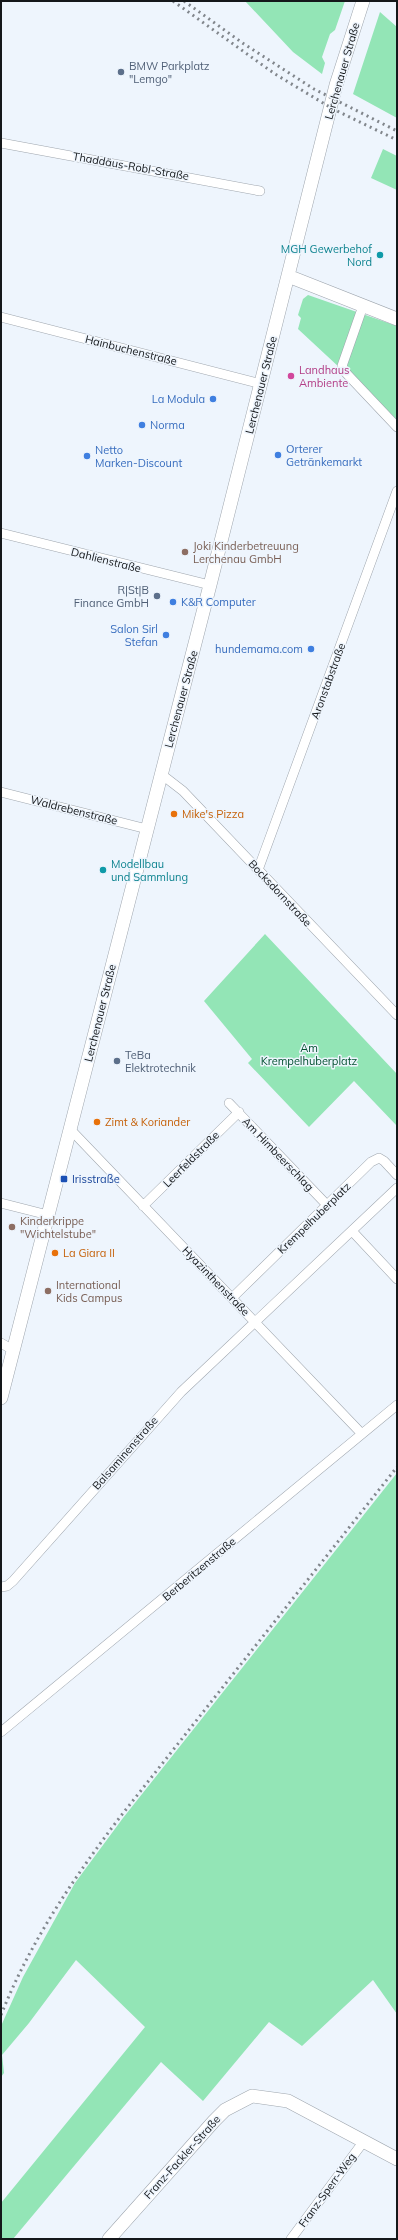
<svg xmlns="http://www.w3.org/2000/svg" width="398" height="2240" viewBox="0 0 398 2240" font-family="Mulish,sans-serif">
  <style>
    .green { fill: #93e5b6 }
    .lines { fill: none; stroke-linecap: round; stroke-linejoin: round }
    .street-casing { stroke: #9fa6ae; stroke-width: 10 }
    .secondary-casing { stroke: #9fa6ae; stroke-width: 14 }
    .street { stroke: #fff; stroke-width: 9 }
    .secondary { stroke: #fff; stroke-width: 13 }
    .rail { stroke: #81868c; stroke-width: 3; stroke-dasharray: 2 4; stroke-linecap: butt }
    .service-dot { fill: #5c6f8a; stroke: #eef5fd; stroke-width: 1.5 }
    .culture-dot { fill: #0f9aa8; stroke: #eef5fd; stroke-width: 1.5 }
    .hotel-dot { fill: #d1479c; stroke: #eef5fd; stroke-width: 1.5 }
    .shop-dot { fill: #3f7fe0; stroke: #eef5fd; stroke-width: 1.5 }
    .education-dot { fill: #8d6e63; stroke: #eef5fd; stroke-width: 1.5 }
    .food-dot { fill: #e8710a; stroke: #eef5fd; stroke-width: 1.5 }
    .transit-dot { fill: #1a4fb4; stroke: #eef5fd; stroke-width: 1.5 }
    .labels { text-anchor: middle; stroke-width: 3; stroke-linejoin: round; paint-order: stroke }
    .service-label { font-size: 11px; fill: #4e5e75; stroke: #eef5fd; text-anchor: start }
    .street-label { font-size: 11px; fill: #14171a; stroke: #eef5fd }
    .culture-label { font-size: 11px; fill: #0d838f; stroke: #eef5fd; text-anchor: end }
    .hotel-label { font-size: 11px; fill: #b23c85; stroke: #eef5fd; text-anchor: start }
    .shop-label { font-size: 11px; fill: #366cbe; stroke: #eef5fd; text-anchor: start }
    .education-label { font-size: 11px; fill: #785e54; stroke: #eef5fd; text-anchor: start }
    .food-label { font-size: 11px; fill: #c56008; stroke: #eef5fd; text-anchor: start }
    .park-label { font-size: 11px; fill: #00502f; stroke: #eef5fd }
    .transit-label { font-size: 11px; fill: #164399; stroke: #eef5fd; text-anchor: start }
  </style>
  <rect width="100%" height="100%" fill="#eef5fd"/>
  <!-- green -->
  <path class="green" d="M245 1H345L335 30 330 34 322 57 325 63 322 74 293 52Z
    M380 12 397 27V118L353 94Z
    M383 149 397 156V190L371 178Z
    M308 295 397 326V421L298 329 301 318 298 315 303 299Z
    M265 934 397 1074V1126L354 1081 309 1127 248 1063 252 1059 204 1001Z
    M397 1473V2014L373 1980 302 2046 269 2022 203 2101 161 2062 13 2239H1V2203L145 2027 76 1960 29 2023 2 2055 4 2073 1 2077V2026L23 1977 75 1883 123 1818Z"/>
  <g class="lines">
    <defs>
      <path id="street" d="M1 143 260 191
        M363 306 342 366 346 373 397 427
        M1 317 261 384
        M1 533 210 585
        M161 774 183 791 397 1015
        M1 792 147 829
        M258 870 397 491
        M229 1103 327 1205
        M70 1129 362 1434
        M1 1203 48 1215
        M143 1206 239 1112
        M352 1231 397 1279
        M232 1298 371 1162 379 1158 384 1161 397 1175
        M1 1343 13 1350
        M1 1587 7 1586 13 1581 181 1392 397 1188
        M1 1732 397 1405
        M291 2239 364 2141"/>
      <path id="secondary" d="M288 276 397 319
        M1 1398 210 585 336 85 363 1
        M109 2239 214 2121 225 2110 252 2096 288 2101 397 2159"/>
    </defs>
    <!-- street casing -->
    <use href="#street" class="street-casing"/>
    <!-- secondary casing -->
    <use href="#secondary" class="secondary-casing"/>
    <!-- street -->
    <use href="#street" class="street"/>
    <!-- secondary -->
    <use href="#secondary" class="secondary"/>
    <!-- rail -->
    <path class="rail" d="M173 1 275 74 333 109 397 140
      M184 1 244 44 314 89 397 131
      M1 2015C30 1942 73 1879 120 1817L397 1467"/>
  </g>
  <!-- markers -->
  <g class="service-dot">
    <circle cx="121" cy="72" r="4"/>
    <circle cx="157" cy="596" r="4"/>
    <circle cx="117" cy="1061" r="4"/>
  </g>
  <g class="culture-dot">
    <circle cx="380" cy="255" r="4"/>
    <circle cx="103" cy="870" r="4"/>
  </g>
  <circle class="hotel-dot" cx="291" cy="376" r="4"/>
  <g class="shop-dot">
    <circle cx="213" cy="399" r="4"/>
    <circle cx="142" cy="425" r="4"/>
    <circle cx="278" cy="455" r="4"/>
    <circle cx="87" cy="456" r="4"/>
    <circle cx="173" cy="602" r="4"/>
    <circle cx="166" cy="635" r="4"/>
    <circle cx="311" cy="649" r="4"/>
  </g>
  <g class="education-dot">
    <circle cx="185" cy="552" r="4"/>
    <circle cx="12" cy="1227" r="4"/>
    <circle cx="48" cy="1291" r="4"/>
  </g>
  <g class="food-dot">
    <circle cx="174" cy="814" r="4"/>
    <circle cx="97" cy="1122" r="4"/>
    <circle cx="55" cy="1253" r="4"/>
  </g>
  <rect class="transit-dot" x="60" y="1175" width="8" height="8" rx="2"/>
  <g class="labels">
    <!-- service labels -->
    <g class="service-label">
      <text x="129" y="70">BMW Parkplatz<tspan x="129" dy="13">"Lemgo"</tspan></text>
      <text x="149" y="594" text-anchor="end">R|St|B<tspan x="149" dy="13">Finance GmbH</tspan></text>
      <text x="125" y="1059">TeBa<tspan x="125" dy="13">Elektrotechnik</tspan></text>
    </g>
    <!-- street labels -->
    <g class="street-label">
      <text transform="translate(342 71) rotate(-74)" y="4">Lerchenauer Straße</text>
      <text transform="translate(131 166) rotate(10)" y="4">Thaddäus-Robl-Straße</text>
      <text transform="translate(131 350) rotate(14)" y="4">Hainbuchenstraße</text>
      <text transform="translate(261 385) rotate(-76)" y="4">Lerchenauer Straße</text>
      <text transform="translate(106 560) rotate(14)" y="4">Dahlienstraße</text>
      <text transform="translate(328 681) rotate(-70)" y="4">Aronstabstraße</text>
      <text transform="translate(181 699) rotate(-75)" y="4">Lerchenauer Straße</text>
      <text transform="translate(74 810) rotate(14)" y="4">Waldrebenstraße</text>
      <text transform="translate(280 893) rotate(47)" y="4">Bocksdornstraße</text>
      <text transform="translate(100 1013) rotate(-76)" y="4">Lerchenauer Straße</text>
      <text transform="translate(278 1154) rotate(46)" y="4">Am Himbeerschlag</text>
      <text transform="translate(191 1159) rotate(-45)" y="4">Leerfeldstraße</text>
      <text transform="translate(314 1218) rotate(-44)" y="4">Krempelhuberplatz</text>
      <text transform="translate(216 1281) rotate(46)" y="4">Hyazinthenstraße</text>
      <text transform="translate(125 1453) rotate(-49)" y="4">Balsaminenstraße</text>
      <text transform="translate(199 1569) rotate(-40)" y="4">Berberitzenstraße</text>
      <text transform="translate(182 2157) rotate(-48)" y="4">Franz-Fackler-Straße</text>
      <text transform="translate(327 2190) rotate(-54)" y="4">Franz-Sperr-Weg</text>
    </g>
    <!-- culture labels -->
    <g class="culture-label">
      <text x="372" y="253">MGH Gewerbehof<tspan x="372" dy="13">Nord</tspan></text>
      <text x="111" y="868" text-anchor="start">Modellbau<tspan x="111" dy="13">und Sammlung</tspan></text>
    </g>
    <!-- hotel labels -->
    <g class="hotel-label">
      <text x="299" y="374">Landhaus<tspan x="299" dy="13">Ambiente</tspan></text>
    </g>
    <!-- shop labels -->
    <g class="shop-label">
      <text x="205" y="403" text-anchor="end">La Modula</text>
      <text x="150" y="429">Norma</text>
      <text x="286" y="453">Orterer<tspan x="286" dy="13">Getränkemarkt</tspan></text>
      <text x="95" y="454">Netto<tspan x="95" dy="13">Marken-Discount</tspan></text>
      <text x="181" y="606">K&amp;R Computer</text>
      <text x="158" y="633" text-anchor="end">Salon Sirl<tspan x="158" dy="13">Stefan</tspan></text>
      <text x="303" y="653" text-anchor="end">hundemama.com</text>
    </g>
    <!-- education labels -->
    <g class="education-label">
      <text x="193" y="550">Joki Kinderbetreuung<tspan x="193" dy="13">Lerchenau GmbH</tspan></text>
      <text x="20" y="1225">Kinderkrippe<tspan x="20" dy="13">"Wichtelstube"</tspan></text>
      <text x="56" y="1289">International<tspan x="56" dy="13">Kids Campus</tspan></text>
    </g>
    <!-- food labels -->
    <g class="food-label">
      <text x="182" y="818">Mike's Pizza</text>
      <text x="105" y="1126">Zimt &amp; Koriander</text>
      <text x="63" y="1257">La Giara II</text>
    </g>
    <!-- park labels -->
    <g class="park-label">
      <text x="309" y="1052">Am<tspan x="309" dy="13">Krempelhuberplatz</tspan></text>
    </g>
    <!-- transit labels -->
    <g class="transit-label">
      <text x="72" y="1183">Irisstraße</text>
    </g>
  </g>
  <!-- border -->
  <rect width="398" height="2240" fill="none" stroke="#14171a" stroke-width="4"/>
</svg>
